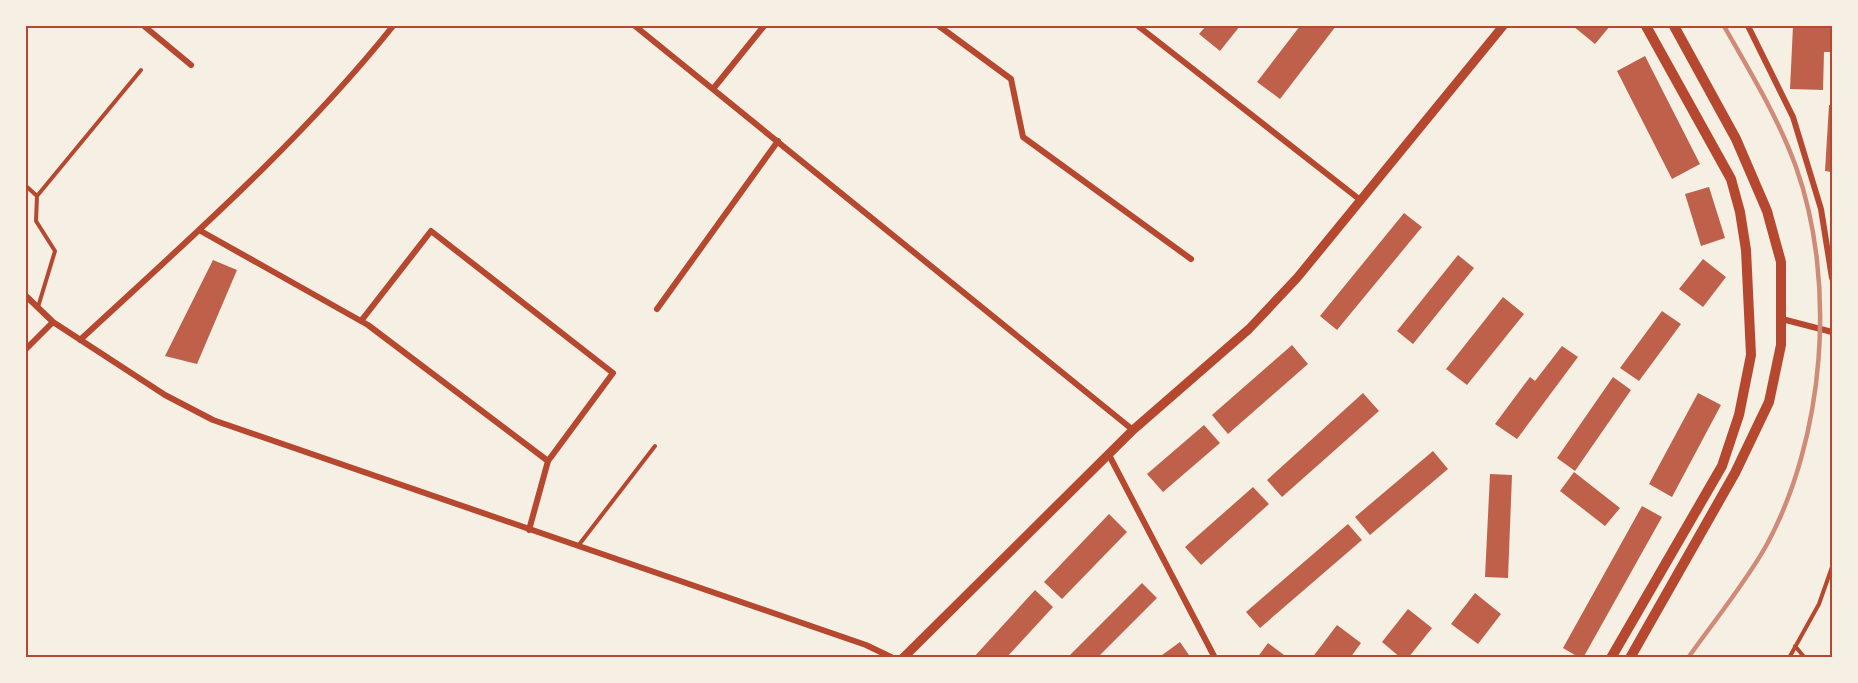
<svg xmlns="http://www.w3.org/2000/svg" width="1858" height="683" viewBox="0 0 1858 683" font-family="'Playfair Display',serif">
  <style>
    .building { fill: #bf614a }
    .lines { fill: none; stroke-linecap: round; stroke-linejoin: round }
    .service { stroke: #b5482f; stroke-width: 4 }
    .minor { stroke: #b5482f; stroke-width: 6 }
    .tertiary { stroke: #b5482f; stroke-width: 9 }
    .secondary { stroke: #b5482f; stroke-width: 10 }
    .rail { stroke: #cf8b77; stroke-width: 4.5 }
    .neatline { fill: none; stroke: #b5482f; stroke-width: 2 }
  </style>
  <rect width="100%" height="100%" fill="#f6efe4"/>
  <!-- building -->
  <path class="building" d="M1206 26H1240L1220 51 1199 34Z
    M1300 26H1336L1280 99 1257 82Z
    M1573 26H1610L1595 44Z
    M1793 26H1832V52H1824L1823 90 1790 89Z
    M1645 56 1700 164 1672 179 1617 71Z
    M1829 105H1832V172L1825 171Z
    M1709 187 1725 238 1701 246 1685 194Z
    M1404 213 1422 227 1337 330 1320 316Z
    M1458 255 1474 268 1413 344 1397 331Z
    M1703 259 1726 277 1703 307 1679 289Z
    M213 260 237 270 197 364 165 356Z
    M1503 297 1524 314 1467 385 1446 369Z
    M1662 311 1681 324 1639 381 1620 368Z
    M1292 345 1308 364 1228 434 1212 415Z
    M1562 346 1578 357 1517 439 1495 424 1530 377 1535 381Z
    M1613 377 1631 390 1575 471 1557 458Z
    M1363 393 1379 411 1282 497 1267 480Z
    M1698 393 1721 405 1672 497 1649 484Z
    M1204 425 1220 443 1163 492 1147 474Z
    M1433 451 1448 469 1370 535 1355 517Z
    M1574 472 1620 508 1605 526 1560 491Z
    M1490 474 1512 475 1508 578 1485 577Z
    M1253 487 1269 504 1201 565 1185 547Z
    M1642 506 1662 517 1583 658H1580L1563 648Z
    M1109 514 1127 532 1062 599 1044 582Z
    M1348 524 1362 540 1260 628 1246 612Z
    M1142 583 1157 598 1097 658H1073L1070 655Z
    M1035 590 1053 607 1006 658H973Z
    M1475 593 1501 614 1478 644 1451 624Z
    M1408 609 1432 628 1408 658H1401L1382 642Z
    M1337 625 1361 643 1350 658H1312Z
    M1180 642 1191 658H1158Z
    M1268 643 1288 658H1257Z"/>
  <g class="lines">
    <!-- service -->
    <path class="service" d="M26 186 37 196 36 221 55 251 38 307
      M37 196 141 70
      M578 546 655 446
      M1795 646 1805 658
      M1789 658 1819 604 1832 567"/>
    <!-- minor -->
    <path class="minor" d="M144 26 191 65
      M635 26 1133 430
      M939 26 1011 79 1023 137 1191 259
      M1138 26 1359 199
      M1748 26 1793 117 1821 209 1832 278
      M713 89 764 26
      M199 230 368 325 548 461
      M26 296 53 322 165 395 213 420 866 645 893 658
      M657 309 778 141
      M1782 319 1832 332
      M361 321 431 231 613 373 548 461 529 530
      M80 340C188 240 301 141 393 26
      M26 349 53 322
      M1109 455 1215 658"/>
    <!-- tertiary -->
    <path class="tertiary" d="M903 658 1133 430 1249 329 1297 278 1503 26"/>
    <!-- secondary -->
    <path class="secondary" d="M1611 658 1722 466 1739 415 1751 355 1746 250 1740 212 1731 179 1646 26
      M1630 658 1735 473 1769 402 1781 345V262L1767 211 1736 139 1674 26"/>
    <!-- rail -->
    <path class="rail" d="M1688 658C1714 621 1744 585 1766 546 1825 438 1837 282 1796 167 1778 117 1750 72 1724 26"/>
  </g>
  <!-- border -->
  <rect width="1858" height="683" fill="none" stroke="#f6efe4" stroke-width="54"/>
  <rect x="27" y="27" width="1804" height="629" class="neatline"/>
</svg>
